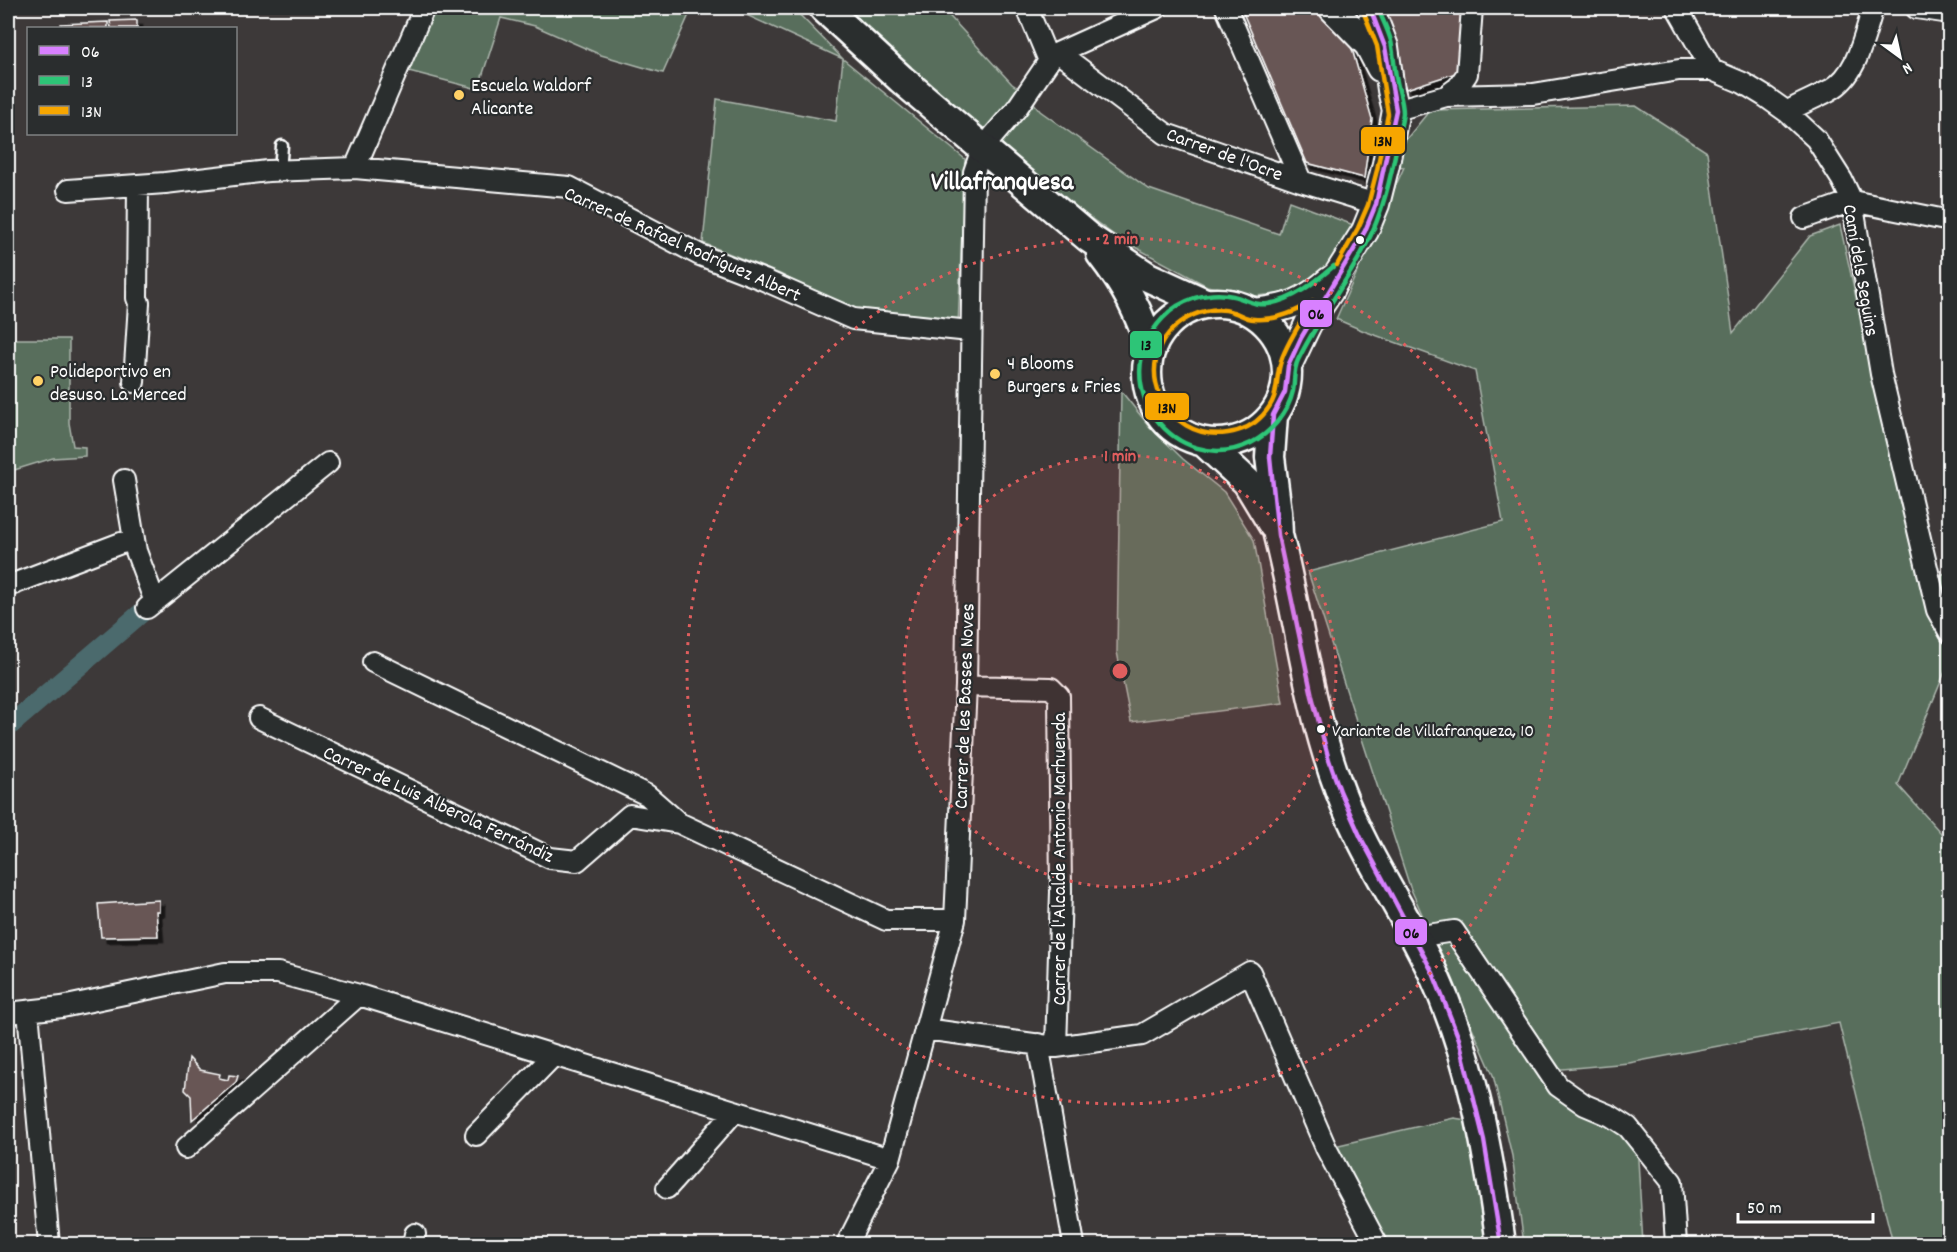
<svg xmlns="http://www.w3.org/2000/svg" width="1957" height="1252" viewBox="0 0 1957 1252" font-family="Dekko,sans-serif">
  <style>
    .green { fill: #586e5b; stroke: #acb6ad; stroke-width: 1.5 }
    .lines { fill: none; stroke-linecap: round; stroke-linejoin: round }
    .canal { stroke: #4c6a6d; stroke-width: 20 }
    .building { fill: #685654; stroke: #fff; stroke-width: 1.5; filter: url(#shadow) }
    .service-casing { stroke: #fff; stroke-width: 15 }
    .minor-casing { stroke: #fff; stroke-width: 24 }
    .tertiary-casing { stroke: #fff; stroke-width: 30 }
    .secondary-casing { stroke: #fff; stroke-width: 33 }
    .service { stroke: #2a2d2e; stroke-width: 10 }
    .minor { stroke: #2a2d2e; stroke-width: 20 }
    .tertiary { stroke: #2a2d2e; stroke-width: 26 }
    .secondary { stroke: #2a2d2e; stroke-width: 28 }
    .bus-1-casing { stroke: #2a2d2e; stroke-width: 9 }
    .bus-2-casing { stroke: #2a2d2e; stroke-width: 9 }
    .bus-3-casing { stroke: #2a2d2e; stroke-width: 9 }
    .bus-1 { stroke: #d880ff; stroke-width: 4.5 }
    .bus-2 { stroke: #2dc577; stroke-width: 4.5 }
    .bus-3 { stroke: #f7a600; stroke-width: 4.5 }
    .ring { fill: none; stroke: #e05e5e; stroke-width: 3; stroke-dasharray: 3 6 }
    .poi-dot { fill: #ffd166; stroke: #2a2d2e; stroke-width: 2 }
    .bus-dot { fill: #fff; stroke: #2a2d2e; stroke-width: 2 }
    .labels { text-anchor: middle; stroke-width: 4.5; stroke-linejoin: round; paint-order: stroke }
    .bus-label { font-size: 18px; fill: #fff; stroke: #2a2d2e; text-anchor: start }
    .poi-label { font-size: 20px; fill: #fff; stroke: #2a2d2e; text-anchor: start }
    .street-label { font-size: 20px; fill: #fff; stroke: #2a2d2e }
    .district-label { font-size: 26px; font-weight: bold; fill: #fff; stroke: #2a2d2e }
    .centre { fill: #e05e5e; stroke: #2a2d2e; stroke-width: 3 }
    .ring-label { font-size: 18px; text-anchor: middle; font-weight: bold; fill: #e05e5e; stroke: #2a2d2e; stroke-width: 4.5; stroke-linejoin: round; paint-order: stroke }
    .line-badge { stroke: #2a2d2e; stroke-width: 2 }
    .pale-badge-label { font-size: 16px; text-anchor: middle; font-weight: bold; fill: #111 }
  </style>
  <defs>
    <filter id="shadow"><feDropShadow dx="5.5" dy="5.5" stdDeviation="0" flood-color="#0009"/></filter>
  </defs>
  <rect width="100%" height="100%" fill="#3d3939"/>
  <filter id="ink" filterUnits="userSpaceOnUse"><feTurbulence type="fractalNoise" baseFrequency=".0167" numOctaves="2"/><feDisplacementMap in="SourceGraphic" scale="12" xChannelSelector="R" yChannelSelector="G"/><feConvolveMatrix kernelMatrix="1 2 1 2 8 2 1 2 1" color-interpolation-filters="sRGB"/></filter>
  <g filter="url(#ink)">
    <!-- green -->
    <path class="green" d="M435 8H692L663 73 601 55 535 26 501 18 478 89 405 70Z
      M731 8H793L843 59 965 159 958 327 856 315 780 274 703 243 717 99 836 121 843 59Z
      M843 8H942L1012 84 1027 94 1040 111 1149 189 1279 234 1289 201 1356 226 1329 271 1292 293 1254 296 1207 286 1118 238 1028 172Z
      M1636 106 1707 152 1733 333 1810 236 1840 225 1920 586 1949 571V662L1898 785 1949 842V1244H1893L1839 1023 1629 1063 1540 1071 1622 1128 1637 1143 1643 1244H1524L1512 1156 1493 1075 1410 887 1308 572 1503 522 1475 371 1364 331 1336 319 1404 167 1386 164 1430 110Z
      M8 339H69V423L73 446 85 447V456L53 458 8 472Z
      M1121 391 1149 426 1183 459 1224 492 1254 540 1283 703 1131 722 1117 652Z
      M1454 1118 1466 1120 1490 1244H1380L1326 1148Z"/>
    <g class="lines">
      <!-- canal -->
      <path class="canal" d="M8 727 147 608"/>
    </g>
    <!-- building -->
    <path class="building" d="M1241 8H1317L1359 45 1352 49 1372 119 1364 178 1307 163Z
      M1376 8H1462L1459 72 1406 89Z
      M137 20V28H111L110 21Z
      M108 22V28H61V24Z
      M159 900V911H156L158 936 101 937 98 904Z
      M189 1058 200 1070 220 1074 219 1078 228 1080 229 1075 238 1076 236 1082 192 1120 191 1096 185 1090Z"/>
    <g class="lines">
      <defs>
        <path id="service" d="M280 171 282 146"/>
        <path id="minor" d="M1027 8 1049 61
          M1226 8 1301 181
          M1677 8 1712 70
          M1916 8 1950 13
          M1059 53 1166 134 1301 181 1376 204
          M1446 96 1458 87 1467 74 1472 8
          M1396 110 1446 96 1533 94 1679 70H1712L1743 83 1766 97 1787 112 1816 139 1842 180 1852 201 1881 374 1937 610 1950 633
          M1787 112C1801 103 1816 98 1830 90 1858 75 1864 35 1873 8
          M355 168 424 8
          M68 190 165 183 268 171 355 168 569 187 700 255 764 280 853 319 970 331
          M1852 201 1950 221
          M1804 218 1852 201
          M134 382 139 303 137 298 138 186
          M124 480 136 551 155 602
          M8 586 121 543 134 541
          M147 608 328 463
          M373 662 647 795 679 823
          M966 686 1051 688 1059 696 1061 892 1056 1047
          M259 718 550 858 577 861 630 815 679 823 886 920H955
          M1415 937 1454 931 1558 1086 1585 1105 1611 1116 1628 1127 1672 1182 1676 1244
          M28 1011 49 1244
          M8 1013 62 1007 225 973H278L359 995 890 1159
          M925 1029 1056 1047 1142 1035 1250 972 1326 1148 1377 1244
          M1038 1044 1074 1244
          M476 1135 553 1056
          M186 1148 359 995
          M667 1188 735 1111
          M413 1244 415 1234
          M847 1244 890 1159 955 920 966 686 974 172 982 149 1017 108 1053 55 1157 8"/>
        <path id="tertiary" d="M1332 8 1368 45 1380 68
          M1254 312C1289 308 1303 303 1330 280
          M1288 366 1308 324 1330 291 1339 272 1365 231 1376 204 1386 164 1396 110 1391 90 1385 47 1370 8"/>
        <path id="secondary" d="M824 8 901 79 1089 238 1148 277 1205 303
          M1101 254C1126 286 1139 311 1151 350
          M1147 373a70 70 0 1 1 140 0a70 70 0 1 1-140 0Z
          M1273 415 1270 457 1277 512 1278 535C1300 620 1308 708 1340 791 1364 855 1404 911 1433 973 1473 1061 1488 1149 1501 1244
          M1204 442 1247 482 1273 525"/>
      </defs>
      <!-- service casing -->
      <use href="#service" class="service-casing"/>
      <!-- minor casing -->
      <use href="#minor" class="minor-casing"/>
      <!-- tertiary casing -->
      <use href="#tertiary" class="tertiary-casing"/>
      <!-- secondary casing -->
      <use href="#secondary" class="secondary-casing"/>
      <!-- service -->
      <use href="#service" class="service"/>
      <!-- minor -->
      <use href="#minor" class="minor"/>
      <!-- tertiary -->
      <use href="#tertiary" class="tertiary"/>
      <!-- secondary -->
      <use href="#secondary" class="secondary"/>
      <defs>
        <path id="bus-1" d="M1370 8 1385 47 1396 110 1376 204 1365 231 1301 338 1288 366 1285 392 1273 415 1270 457 1278 535 1312 696 1329 760 1340 791 1361 838 1433 973 1459 1039 1484 1140 1501 1244"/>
        <path id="bus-2" d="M1334 266C1315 282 1294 300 1268 304 1254 306 1246 299 1233 296 1209 290 1179 300 1163 318 1101 384 1177 479 1251 443 1271 433 1288 413 1293 391 1295 381 1293 370 1298 360 1317 321 1344 286 1365 247 1383 213 1391 177 1398 140 1399 131 1402 122 1403 113 1403 102 1399 92 1397 82 1394 68 1394 55 1391 41 1388 30 1382 19 1378 8"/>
        <path id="bus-3" d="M1337 265 1358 228 1368 205 1377 170 1388 114 1377 46 1363 11
          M1314 301C1303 319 1288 340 1281 361 1274 383 1281 395 1263 415 1253 426 1242 431 1228 433 1164 443 1127 361 1181 322 1195 312 1216 306 1233 312 1240 314 1246 319 1254 319 1276 321 1296 312 1314 301Z"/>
      </defs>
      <!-- bus-1 casing -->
      <use href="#bus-1" class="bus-1-casing"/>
      <!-- bus-2 casing -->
      <use href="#bus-2" class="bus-2-casing"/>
      <!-- bus-3 casing -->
      <use href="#bus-3" class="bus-3-casing"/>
      <!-- bus-1 -->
      <use href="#bus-1" class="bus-1"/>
      <!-- bus-2 -->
      <use href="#bus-2" class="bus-2"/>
      <!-- bus-3 -->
      <use href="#bus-3" class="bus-3"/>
    </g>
  </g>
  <!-- distance rings -->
  <circle cx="1120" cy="671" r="216" fill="#e05e5e" fill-opacity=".12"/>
  <g class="ring">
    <circle cx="1120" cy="671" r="216"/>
    <circle cx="1120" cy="671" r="433"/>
  </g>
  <!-- markers -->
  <g class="poi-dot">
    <circle cx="459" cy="95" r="6"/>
    <circle cx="995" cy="374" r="6"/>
    <circle cx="38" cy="381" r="6"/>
  </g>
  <g class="bus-dot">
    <circle cx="1360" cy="240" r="5"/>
    <circle cx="1321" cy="729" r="5"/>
  </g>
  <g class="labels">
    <!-- bus labels -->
    <g class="bus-label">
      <text x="1332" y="736">Variante de Villafranqueza, 10</text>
    </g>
    <!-- poi labels -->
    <g class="poi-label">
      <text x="471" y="91">Escuela Waldorf<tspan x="471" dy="23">Alicante</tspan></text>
      <text x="1007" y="369">4 Blooms<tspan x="1007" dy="23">Burgers &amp; Fries</tspan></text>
      <text x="50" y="377">Polideportivo en<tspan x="50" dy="23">desuso. La Merced</tspan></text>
    </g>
    <!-- street labels -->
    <g class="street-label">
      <text transform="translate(1225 153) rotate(20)" y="7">Carrer de l'Ocre</text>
      <text transform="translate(683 243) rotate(24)" y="7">Carrer de Rafael Rodríguez Albert</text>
      <text transform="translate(1862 270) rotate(80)" y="7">Camí dels Seguins</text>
      <text transform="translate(963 706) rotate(-88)" y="7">Carrer de les Basses Noves</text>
      <text transform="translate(439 803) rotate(25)" y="7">Carrer de Luis Alberola Ferrándiz</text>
      <text transform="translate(1058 859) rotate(-90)" y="7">Carrer de l'Alcalde Antonio Marhuenda</text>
    </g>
    <!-- district labels -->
    <g class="district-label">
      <text x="1002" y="189">Villafranquesa</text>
    </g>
  </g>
  <circle cx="1120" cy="671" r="9" class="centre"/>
  <g class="ring-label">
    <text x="1120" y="244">2 min</text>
    <text x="1120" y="461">1 min</text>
  </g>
  <g class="line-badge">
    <rect x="1360" y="126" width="46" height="29" rx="6" fill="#f7a600"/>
    <rect x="1299" y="299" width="34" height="29" rx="6" fill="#d880ff"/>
    <rect x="1129" y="330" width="34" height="29" rx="6" fill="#2dc577"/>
    <rect x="1144" y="392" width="46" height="29" rx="6" fill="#f7a600"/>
    <rect x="1394" y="918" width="34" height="28" rx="6" fill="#d880ff"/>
  </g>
  <g class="pale-badge-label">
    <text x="1383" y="146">13N</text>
    <text x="1316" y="319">06</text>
    <text x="1146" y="350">13</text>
    <text x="1167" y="413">13N</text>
    <text x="1411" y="938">06</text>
  </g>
  <!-- margin -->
  <rect width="1957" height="1252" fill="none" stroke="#2a2d2e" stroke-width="30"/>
  <rect x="15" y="15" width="1927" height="1222" fill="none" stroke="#fff" stroke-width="2" filter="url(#ink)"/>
  <!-- legend -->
  <rect x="27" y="27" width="210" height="108" fill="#2a2d2e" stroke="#7f8182" stroke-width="1.5"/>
  <rect x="39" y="46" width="30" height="9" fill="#d880ff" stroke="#7f8182" stroke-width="1.5"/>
  <text x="81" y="57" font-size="18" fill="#ffffff">06</text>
  <rect x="39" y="76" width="30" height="9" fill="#2dc577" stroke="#7f8182" stroke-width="1.5"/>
  <text x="81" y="87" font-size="18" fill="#ffffff">13</text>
  <rect x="39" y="106" width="30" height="9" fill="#f7a600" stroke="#7f8182" stroke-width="1.5"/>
  <text x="81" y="117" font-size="18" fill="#ffffff">13N</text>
  <!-- north arrow -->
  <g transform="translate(1900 57) rotate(147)" stroke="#2a2d2e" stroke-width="4.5" paint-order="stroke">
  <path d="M0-4.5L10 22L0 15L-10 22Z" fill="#ffffff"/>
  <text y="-9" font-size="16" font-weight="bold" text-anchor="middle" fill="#ffffff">N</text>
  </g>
  <!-- scale -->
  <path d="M1738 1213v9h135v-9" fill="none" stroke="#ffffff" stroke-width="3"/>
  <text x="1747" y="1213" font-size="18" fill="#ffffff" stroke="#2a2d2e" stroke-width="4.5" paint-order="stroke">50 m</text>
</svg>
